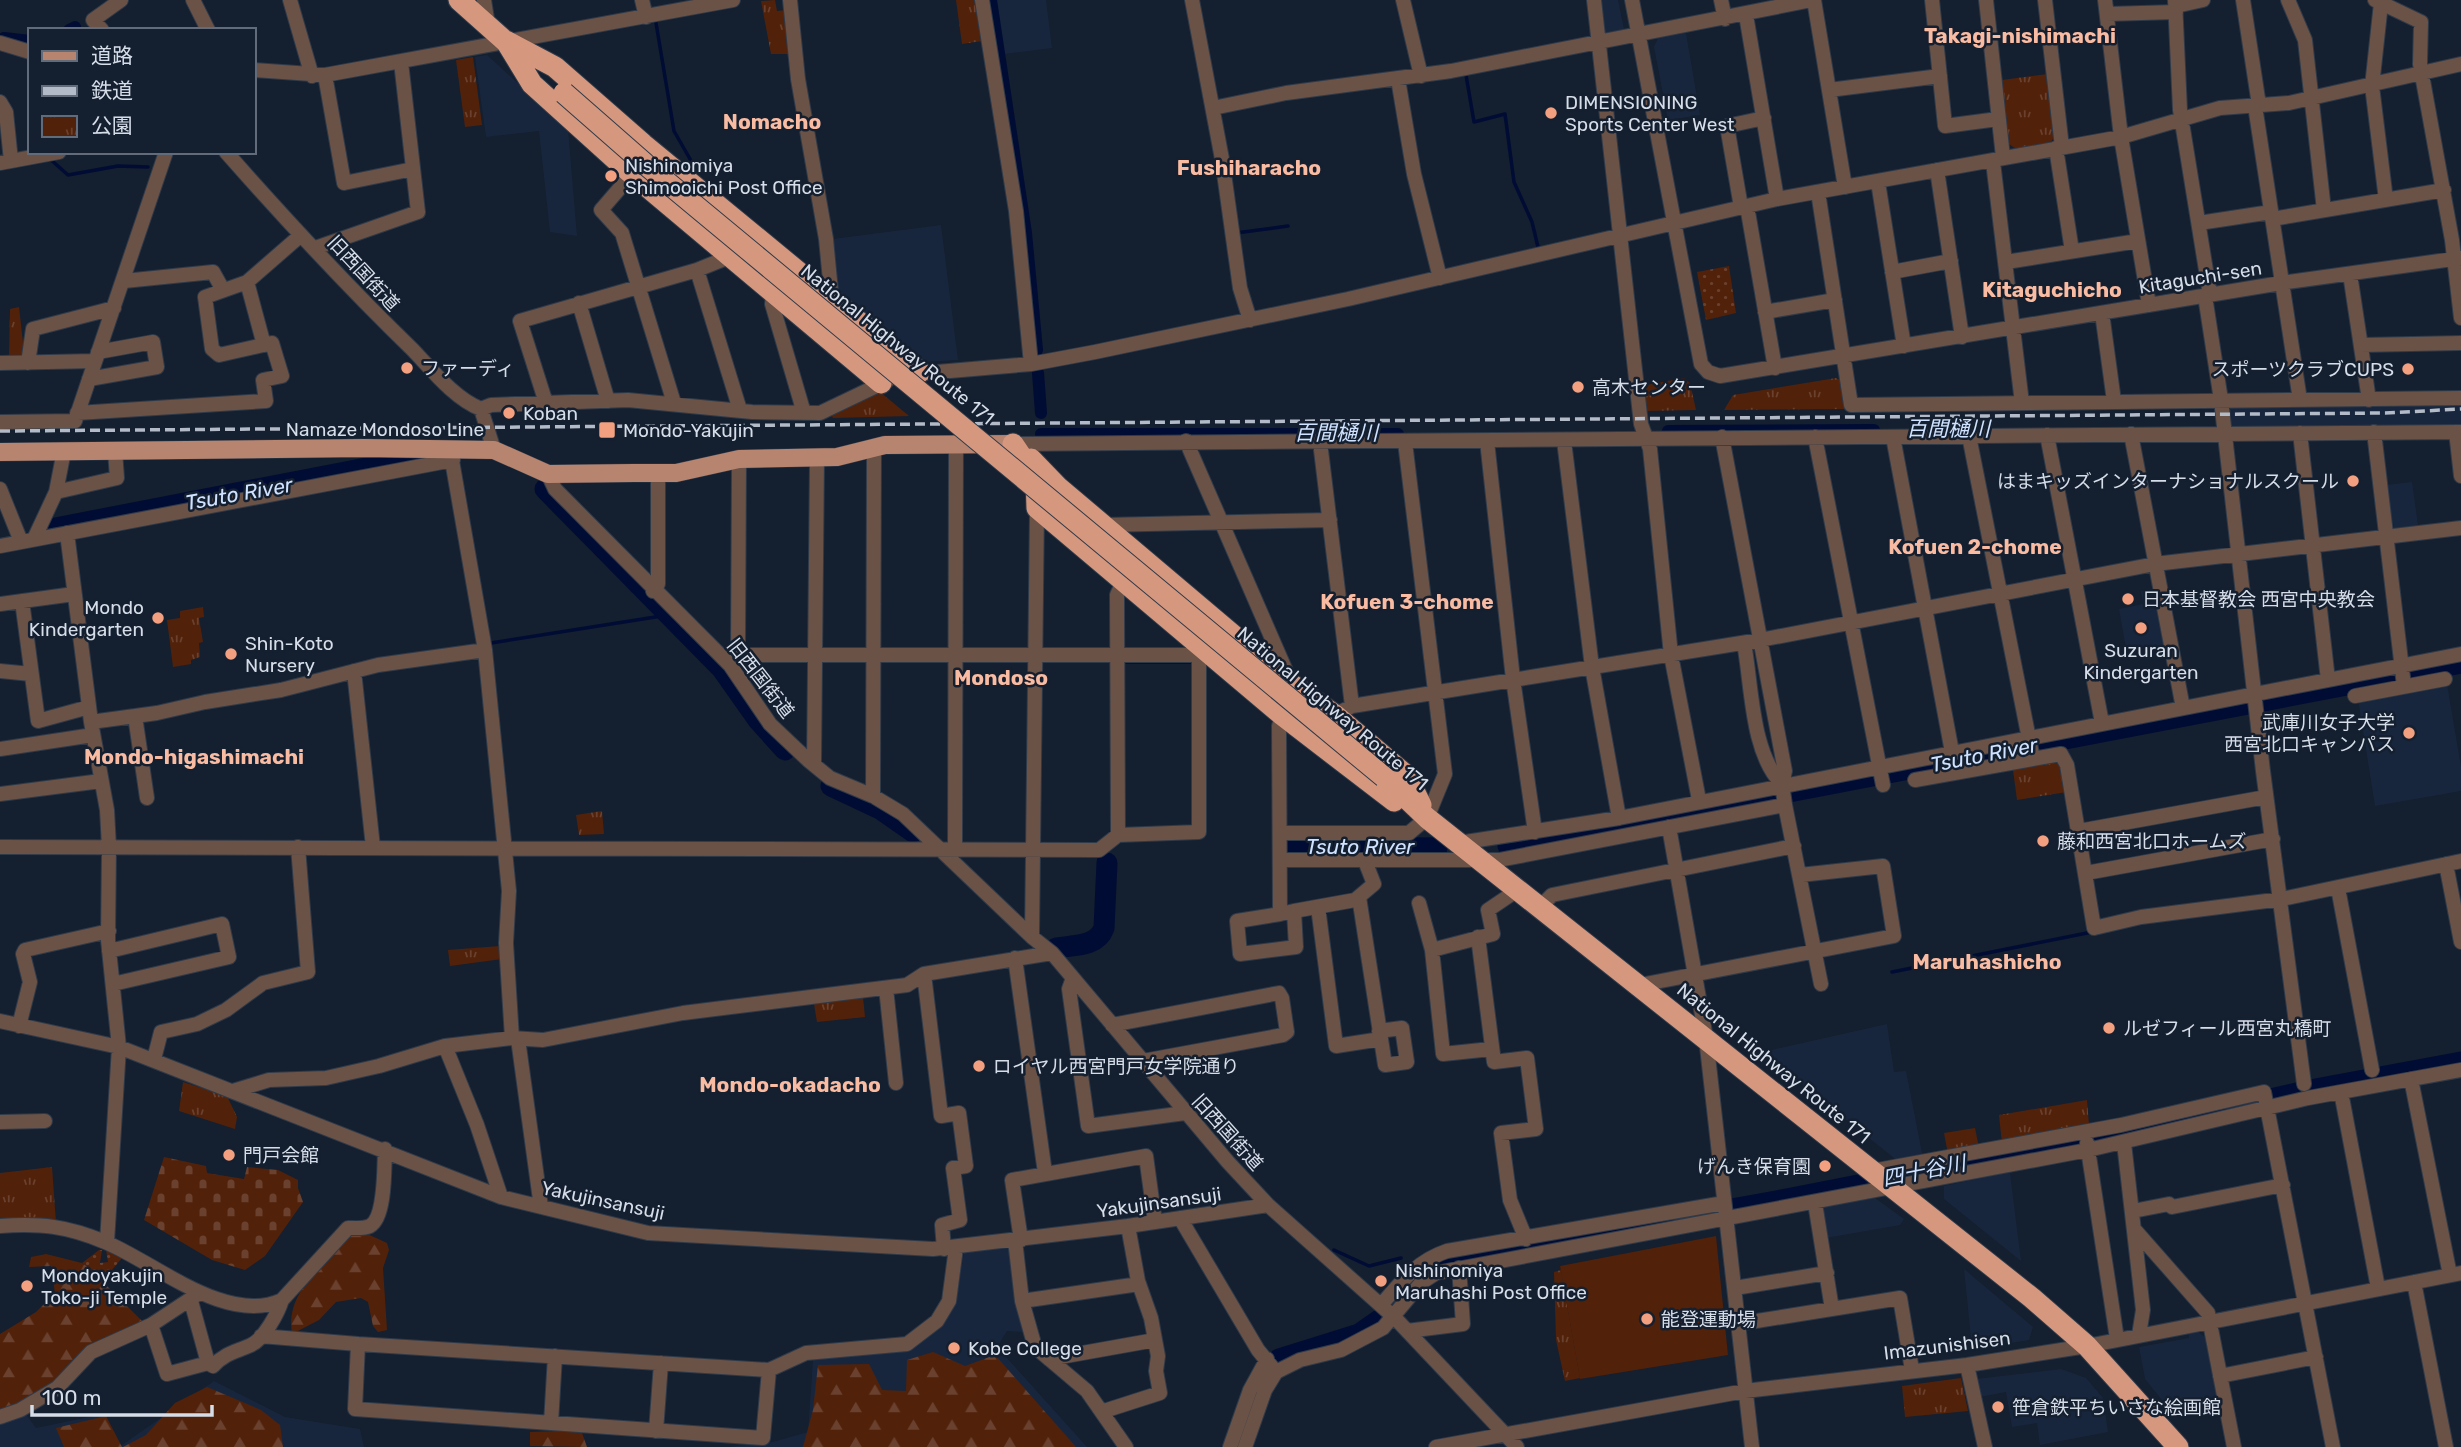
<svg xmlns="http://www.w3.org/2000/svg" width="2461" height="1447" viewBox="0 0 2461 1447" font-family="Rubik,'Noto Sans JP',sans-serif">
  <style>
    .built { fill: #18263d }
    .grass { fill: url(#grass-dots) }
    .forest { fill: url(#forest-firs) }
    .cemetery { fill: url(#cemetery-stones) }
    .park { fill: url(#park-tufts) }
    .pitch { fill: #51210a }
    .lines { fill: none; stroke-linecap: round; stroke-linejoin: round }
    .stream { stroke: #000c34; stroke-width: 3.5 }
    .canal { stroke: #000c34; stroke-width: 12 }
    .river { stroke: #000c34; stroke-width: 21 }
    .minor-casing { stroke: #2f3a49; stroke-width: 16 }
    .major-casing { stroke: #2f3a49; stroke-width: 19 }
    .highway-casing { stroke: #2f3a49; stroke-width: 23 }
    .minor { stroke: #6a5247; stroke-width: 14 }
    .major { stroke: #b7846f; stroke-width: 18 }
    .highway { stroke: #d5987f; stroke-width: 21 }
    .rail { stroke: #b2bbc7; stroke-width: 3.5; stroke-dasharray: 10 5; stroke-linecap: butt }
    .highway-bridge-casing { stroke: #2f3a49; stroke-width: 23; stroke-linecap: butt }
    .highway-bridge { stroke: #d5987f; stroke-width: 21 }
    .poi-dot { fill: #f2a07f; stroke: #141f2f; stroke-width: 2.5 }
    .labels { text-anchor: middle; stroke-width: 5; stroke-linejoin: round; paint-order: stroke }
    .poi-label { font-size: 19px; fill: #d5dde8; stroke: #141f2f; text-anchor: start }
    .street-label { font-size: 19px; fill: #d5dde8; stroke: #141f2f }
    .neighbourhood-label { font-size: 21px; font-weight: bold; fill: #f9bba2; stroke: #141f2f }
    .water-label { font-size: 21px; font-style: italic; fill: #cfe2ff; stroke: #141f2f }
  </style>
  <defs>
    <pattern id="grass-dots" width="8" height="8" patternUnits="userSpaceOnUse" patternTransform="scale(1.75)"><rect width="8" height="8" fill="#51210a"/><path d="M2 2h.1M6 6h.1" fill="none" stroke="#69412e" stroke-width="1.8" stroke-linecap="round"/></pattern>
    <pattern id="forest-firs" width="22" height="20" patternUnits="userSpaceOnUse" patternTransform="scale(1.75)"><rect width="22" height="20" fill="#51210a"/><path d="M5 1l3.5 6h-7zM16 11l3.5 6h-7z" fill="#69412e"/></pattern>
    <pattern id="cemetery-stones" width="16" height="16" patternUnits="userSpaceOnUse" patternTransform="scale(1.75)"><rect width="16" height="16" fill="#51210a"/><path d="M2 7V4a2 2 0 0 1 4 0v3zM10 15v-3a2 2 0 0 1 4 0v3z" fill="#69412e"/></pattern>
    <pattern id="park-tufts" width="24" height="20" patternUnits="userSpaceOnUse" patternTransform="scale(1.75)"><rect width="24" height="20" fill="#51210a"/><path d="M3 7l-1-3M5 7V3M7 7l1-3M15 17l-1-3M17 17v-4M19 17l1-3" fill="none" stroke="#69412e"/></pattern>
  </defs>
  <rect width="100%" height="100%" fill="#141f2f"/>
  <!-- built -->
  <path class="built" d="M996 0H1046L1052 48 1003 54Z
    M1600 0H1618L1624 29 1620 34 1604 35Z
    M1686 33 1700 115 1668 120 1654 47 1658 38Z
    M487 55 568 129 577 236 550 232 539 131 486 137 475 57Z
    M941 225 958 360 925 362 916 359 838 294 833 239Z
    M2461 404V427L2231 429 2226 406Z
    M2412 482 2418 525 2394 528 2386 485Z
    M2152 589 2164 648 2127 654 2119 609 2143 604 2141 591Z
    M2447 684 2461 767V791L2375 806 2358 699Z
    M1887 1024 1894 1072 1906 1071 1923 1158 1899 1162 1762 1052Z
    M2010 1172V1173L2021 1261 1944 1199V1186Z
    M1875 1198 1904 1219 1900 1225 1826 1238 1822 1206Z
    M1010 1248 1024 1332 1007 1331 997 1347 1087 1447H729L773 1442 808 1432 813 1360 908 1349 956 1302 964 1252Z
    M1964 1269 2033 1327 2029 1340 1972 1349Z
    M2198 1332 2206 1338 2219 1401 2183 1406 2174 1415 2145 1379 2139 1347 2189 1338V1334Z
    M2061 1369 2086 1378 2103 1398 2108 1432 2040 1445 2037 1423 2012 1427 2006 1392 1979 1397 1976 1379Z
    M214 1381 285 1417 360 1429 364 1447H119Z
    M25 1413 36 1428 103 1414 115 1447H0V1419Z"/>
  <!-- grass -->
  <path class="grass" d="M1729 266 1736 313 1706 320 1697 272Z
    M99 1250H102L100 1263 108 1262 106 1250 123 1257 105 1278 82 1263Z"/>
  <!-- forest -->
  <path class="forest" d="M355 1232H363L387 1243 389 1250 383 1268 387 1330 378 1332 373 1326 368 1302 361 1298 336 1302 319 1320 292 1334C287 1303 305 1282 326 1263 340 1250 332 1243 355 1232Z
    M46 1254 82 1263 105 1279V1284L143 1322C99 1354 52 1397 0 1412V1334L36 1312 55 1293 51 1266 29 1267 31 1257Z
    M933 1352 965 1366 995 1355 1076 1447H803L813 1410 818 1365 869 1364 882 1390 906 1391 907 1360Z
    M207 1387 261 1410 280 1425 283 1447H123L146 1435 175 1403Z
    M106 1416 122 1447H64L56 1428Z
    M581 1430 587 1447 530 1446V1432Z"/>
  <!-- cemetery -->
  <path class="cemetery" d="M164 1157 206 1166 207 1173 244 1179 247 1167 278 1170 298 1180V1188L303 1202 265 1256 245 1270 212 1260 144 1220Z"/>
  <!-- park -->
  <path class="park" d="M775 0 777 11 787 10 792 54H771L761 1Z
    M956 0H976L982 41 962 44Z
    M473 57 482 125 465 127 456 60Z
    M2048 74 2055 136 2050 143 2016 149 2009 144 2002 80Z
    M19 307 24 352 21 357 9 358 10 309Z
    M1684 378 1690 383 1696 410 1644 411 1641 390 1646 385Z
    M1836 378 1843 382 1847 409 1724 410 1733 395Z
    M879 391 909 416 833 418 831 414Z
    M203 607 204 617 199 618 203 642 199 643 200 657 191 660V664L173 667 167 620 180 618V611Z
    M2056 761 2062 765 2067 792 2017 800 2013 770Z
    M602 811 604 834 579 835 576 815Z
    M500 946 502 959 450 966 448 950Z
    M863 998 865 1017 817 1022 814 1004Z
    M183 1082 227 1096 237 1117 235 1129 179 1111Z
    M2087 1100 2089 1125 2002 1144 1999 1115Z
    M1975 1128 1979 1148 1948 1154 1944 1133Z
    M52 1167 56 1223 0 1222V1173Z
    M1561 1270 1580 1378 1565 1381 1556 1340 1554 1272Z
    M1961 1378 1968 1411 1905 1417 1902 1386Z"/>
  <!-- pitch -->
  <path class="pitch" d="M1716 1236 1728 1355 1580 1379 1560 1266Z"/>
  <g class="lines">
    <!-- stream -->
    <path class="stream" d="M656 23 674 131 694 166
      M1466 75 1474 122 1505 114 1514 182 1532 222 1538 247
      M50 159 68 175 118 166 148 167
      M1236 233 1288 226
      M491 643 668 615
      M1126 662H1191
      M1892 972 2092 932
      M1334 1250 1369 1266 1401 1258"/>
    <!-- canal -->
    <path class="canal" d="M991 0 1026 233 1037 350
      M69 30 75 27
      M4 38 30 41
      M1038 373 1041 413
      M1668 431 1874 430
      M1041 434H1398"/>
    <!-- river -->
    <path class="river" d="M545 489 722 669 758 720 785 750
      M45 530 413 459 434 458
      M831 786 880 809 913 832
      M1508 846 2461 663
      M1284 847 1437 848
      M1056 948C1074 945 1097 947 1104 928L1107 863
      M1398 1296 1421 1271 1448 1260 1776 1201 2114 1135 2310 1090 2461 1062
      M1262 1383 1279 1359 1359 1334 1379 1320"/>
    <defs>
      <path id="minor" d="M193 0 208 30
        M290 0 312 76
        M484 0 488 25
        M642 0 646 17
        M790 0 798 79 826 239 831 291 824 301
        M982 0 1016 211 1031 364
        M1192 0 1222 159 1240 288 1250 320
        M1403 0 1421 76
        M1594 0 1641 424 1650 449 1671 655 1699 800
        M1632 0 1701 364 1708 372 1720 376 2281 283 2461 258
        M1721 0 1725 19
        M1814 0 1845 187
        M1932 0 1945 126 1998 119
        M1986 0 2003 157
        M2045 0 2062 147
        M2105 0 2121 137 2149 305
        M2175 0 2180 110 2210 295
        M2243 0 2259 105
        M2288 0 2305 40 2324 210
        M2375 0 2421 22 2420 64 2452 240 2461 318
        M2381 3 2372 86 2386 200
        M2176 6 2203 0
        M2107 14 2176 12
        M1746 15 1777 199
        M102 30 93 20 121 0
        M0 43 30 52
        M254 70 325 75 733 0
        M325 75 344 183 413 169
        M1398 79 1414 174 1440 278
        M1829 90 1940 76
        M0 102 6 112 11 161
        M2255 106 2300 400
        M1213 108 1286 93 1451 71 1812 0
        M2056 148 2072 251
        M226 152C286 220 348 287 413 350 432 370 455 399 481 409L494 450
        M1993 162 2022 403
        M0 163 59 152
        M1937 170 1962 337
        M632 174 601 210 622 233 674 403
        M1878 182 1904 346
        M1818 192 1851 405 2461 398
        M1747 206 1775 368
        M1741 207 1727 126 1764 118
        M2272 219 2444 190
        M2199 223 2271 212
        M315 248 418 212 401 62
        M2006 262 2138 241
        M697 270 740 410
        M1892 272 1951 261
        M2350 274 2369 400
        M124 281 213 272 223 290
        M247 282 264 345
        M773 294 772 304 804 413
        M2205 296 2221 400 2263 771 2304 1084
        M579 303 608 401
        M1765 312 1835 300
        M2102 313 2114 401
        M2361 345 2461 343
        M0 363 95 361
        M28 363 33 329 114 308
        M914 374 1031 364 1095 352 1348 299 1777 199 2121 137 2220 108 2289 103 2461 64
        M89 379 157 367 153 342 98 352
        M546 403 520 321 697 270 729 257
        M481 409 491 405 628 400 752 412 820 413 887 381
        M77 413 266 401 263 380 282 376 272 343 219 355 212 349 205 297 247 282 301 235
        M0 422 75 421 166 152
        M2374 432 2404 686
        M2456 432 2461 476
        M2300 433 2328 680
        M2131 434 2183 708
        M2047 435 2102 723
        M1969 436 2033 759
        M1722 437 1785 771 1782 784 1785 805 1821 984
        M1815 437 1883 785
        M1893 437 1952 752
        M1186 441 1290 680
        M1487 441 1513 679 1535 832
        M1564 441 1592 667 1619 818
        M1320 442 1352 706
        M1013 444 2461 432
        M450 449 485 650 509 891 506 943 512 1038
        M548 474 555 489 730 665 770 724 808 760 830 778 873 796 903 814 1032 937 1052 953 1228 1162 1268 1205 1395 1318 1517 1447
        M0 489 20 539
        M56 492 117 478 115 451
        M1101 528 1104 525 1330 520
        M67 533 91 722 107 810 109 847 108 940 119 1047 107 1242
        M35 537 56 492 64 451
        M0 546 453 460
        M653 591 658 584V473
        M22 601 38 721 89 707
        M0 604 74 594
        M1744 643C1752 686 1751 753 1782 784
        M738 655H1199
        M733 662 738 655 739 459
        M0 671 31 674
        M354 671 373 847
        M2355 696 2445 679
        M1335 715 1352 706 1760 640 2155 564 2461 528
        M135 716 147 798
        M91 722 157 713 205 702 281 690 378 665 485 650
        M0 749 93 735
        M814 765 817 458
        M1915 780 2061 754 2067 765 2094 928 2141 917 2282 899 2461 861
        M0 794 101 781
        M873 796 874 448
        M1669 827 1706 1038 1752 1447
        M2079 831 2266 797
        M1280 833H1409L1427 818 1445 774 1405 442
        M1118 835 1117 595 1124 580
        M1459 843 1619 818 2461 654
        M0 847 1099 850 1118 835 1199 832V655L1205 648
        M955 849 956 446
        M1280 860H1499L1785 805
        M2446 864 2461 942
        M2086 873 2273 839
        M2338 888 2372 1070
        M1419 903 1432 950 1443 1054 1491 1049
        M1541 906 1552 895 1794 846
        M1318 907 1336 1046 1381 1039 1359 897
        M1294 911 1355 900 1374 884 1365 861
        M1280 914 1294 911 1296 947 1240 954 1237 921 1280 914 1279 726 1282 715
        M1032 937 1037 508
        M1478 937 1494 1062 1527 1058 1536 1129 1501 1133 1510 1200 1526 1239
        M1432 950 1493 934 1488 910 1519 889
        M109 951 222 924 229 957 113 984
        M1015 958 1045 1173
        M924 974 941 1116 959 1113 966 1166 953 1168 960 1220 942 1225 944 1249
        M1073 978 1069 989 1088 1126 1185 1113
        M1640 985 1894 936 1883 866 1800 875
        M886 988 896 1083
        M0 1021 119 1047 501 1197 648 1233 933 1249 1128 1226 1268 1205
        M1112 1025 1279 993 1282 998 1287 1032 1283 1035 1143 1061
        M19 1026 30 982 23 954 25 950 109 931
        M1379 1031 1402 1028 1407 1062 1385 1065 1381 1039
        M518 1039 541 1207
        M445 1046 477 1125 501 1197
        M154 1059 161 1032 197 1024 226 1010 263 983 308 972 298 847
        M2411 1079 2450 1275
        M233 1091 269 1080 326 1078 379 1066 445 1046 512 1038 543 1040 683 1013 907 985 924 974 1052 953
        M2341 1092 2378 1288
        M0 1122 45 1121
        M2087 1143 2117 1339
        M2124 1143 2143 1310 2139 1335
        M1872 1171 2121 1125 2264 1092 2333 1447
        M1815 1203 1832 1309
        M2133 1211 2169 1204 2172 1207 2283 1185
        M1180 1218 1258 1350 1276 1372
        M0 1226C40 1223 67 1226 105 1242 154 1262 227 1326 282 1300L348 1228C355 1228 364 1229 370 1226 386 1217 384 1166 385 1149
        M2134 1229 2208 1313 2234 1447
        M1015 1240 1022 1301 1035 1347 1087 1391 1126 1447
        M1021 1240 1012 1180 1146 1156 1155 1222
        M2414 1282 2446 1447
        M1735 1288 1827 1273
        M191 1301 208 1363 213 1366C225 1353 236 1352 251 1345 264 1339 278 1313 282 1300
        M1022 1301 1139 1284
        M1381 1305C1401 1282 1417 1261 1447 1251L1724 1203
        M1738 1324 1900 1298 1912 1370
        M151 1325 167 1374 208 1363
        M1407 1331 1463 1324 1459 1268
        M261 1336 358 1344
        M358 1344 769 1370 763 1438 355 1409Z
        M1049 1359 1155 1340
        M1967 1365 1985 1447
        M769 1370 806 1353 907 1344 937 1321 949 1301 956 1248
        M2220 1376 2316 1357
        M1104 1411 1160 1393 1156 1371 1158 1356 1151 1318 1138 1281 1128 1226
        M0 1417 20 1410 57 1388 91 1352 151 1325 198 1294
        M551 1423 555 1356
        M656 1431 661 1363
        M1230 1447 1250 1390 1267 1359
        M1245 1447 1265 1390 1276 1372 1300 1360 1341 1350 1383 1328 1422 1282 1436 1273 2088 1150 2308 1098 2461 1070
        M1436 1447 1745 1391 1967 1365 2087 1346 2461 1273"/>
      <path id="major" d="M0 452 364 448 494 450 548 474 634 473H676L739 459 837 457 885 445 1013 444"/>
      <path id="highway" d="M459 0 515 50
        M506 41 555 67 643 144 920 372
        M507 43 532 84 626 169 881 383
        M1013 444 1036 478 1037 508 1282 715 1394 801
        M1031 459 1058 487 1291 684 1335 715 1407 776 1421 805
        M1384 777 1427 818 2032 1298 2087 1346 2178 1447"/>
    </defs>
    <!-- minor casing -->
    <use href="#minor" class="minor-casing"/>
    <!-- major casing -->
    <use href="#major" class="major-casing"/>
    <!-- highway casing -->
    <use href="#highway" class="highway-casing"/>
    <!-- minor -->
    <use href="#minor" class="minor"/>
    <!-- major -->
    <use href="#major" class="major"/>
    <!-- highway -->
    <use href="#highway" class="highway"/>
    <!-- rail -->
    <path class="rail" d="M0 431 2385 413 2461 409"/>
    <defs>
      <path id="highway-bridge" d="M564 93 645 164 1384 777"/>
    </defs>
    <!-- highway-bridge casing -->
    <use href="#highway-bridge" class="highway-bridge-casing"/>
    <!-- highway-bridge -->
    <use href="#highway-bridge" class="highway-bridge"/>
  </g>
  <!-- markers -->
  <g class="poi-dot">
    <circle cx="1551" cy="113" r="7"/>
    <circle cx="611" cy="176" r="7"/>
    <circle cx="407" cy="368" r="7"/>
    <circle cx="2408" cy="369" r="7"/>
    <circle cx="1578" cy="387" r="7"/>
    <circle cx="509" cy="413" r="7"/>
    <rect x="598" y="421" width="18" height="18" rx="3.5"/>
    <circle cx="2353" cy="481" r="7"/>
    <circle cx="2128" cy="599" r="7"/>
    <circle cx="158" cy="618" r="7"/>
    <circle cx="2141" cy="628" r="7"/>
    <circle cx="231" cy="654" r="7"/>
    <circle cx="2409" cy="733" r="7"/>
    <circle cx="2043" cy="841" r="7"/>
    <circle cx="2109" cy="1028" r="7"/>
    <circle cx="979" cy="1066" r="7"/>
    <circle cx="229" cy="1155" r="7"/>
    <circle cx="1825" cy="1166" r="7"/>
    <circle cx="1381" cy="1281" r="7"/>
    <circle cx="27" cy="1286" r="7"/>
    <circle cx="1647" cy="1319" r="7"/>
    <circle cx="954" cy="1348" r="7"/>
    <circle cx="1998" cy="1407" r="7"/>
  </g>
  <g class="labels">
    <!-- poi labels -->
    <g class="poi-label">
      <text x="1565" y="109">DIMENSIONING<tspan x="1565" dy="22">Sports Center West</tspan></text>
      <text x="625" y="172">Nishinomiya<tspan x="625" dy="22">Shimooichi Post Office</tspan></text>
      <text x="421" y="375">ファーディ</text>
      <text x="2394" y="376" text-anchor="end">スポーツクラブCUPS</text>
      <text x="1592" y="394">高木センター</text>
      <text x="523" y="420">Koban</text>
      <text x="623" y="437">Mondo-Yakujin</text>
      <text x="2339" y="488" text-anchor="end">はまキッズインターナショナルスクール</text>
      <text x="2142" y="606">日本基督教会 西宮中央教会</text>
      <text x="144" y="614" text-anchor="end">Mondo<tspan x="144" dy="22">Kindergarten</tspan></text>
      <text x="245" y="650">Shin-Koto<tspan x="245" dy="22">Nursery</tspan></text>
      <text x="2141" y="657" text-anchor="middle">Suzuran<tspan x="2141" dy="22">Kindergarten</tspan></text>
      <text x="2395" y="729" text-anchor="end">武庫川女子大学<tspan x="2395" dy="22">西宮北口キャンパス</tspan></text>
      <text x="2057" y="848">藤和西宮北口ホームズ</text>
      <text x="2123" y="1035">ルゼフィール西宮丸橋町</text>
      <text x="993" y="1073">ロイヤル西宮門戸女学院通り</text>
      <text x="243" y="1162">門戸会館</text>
      <text x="1811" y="1173" text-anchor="end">げんき保育園</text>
      <text x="1395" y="1277">Nishinomiya<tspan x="1395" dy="22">Maruhashi Post Office</tspan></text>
      <text x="41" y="1282">Mondoyakujin<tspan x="41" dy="22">Toko-ji Temple</tspan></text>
      <text x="1661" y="1326">能登運動場</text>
      <text x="968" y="1355">Kobe College</text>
      <text x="2012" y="1414">笹倉鉄平ちいさな絵画館</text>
    </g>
    <!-- street labels -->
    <g class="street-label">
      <text transform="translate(364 273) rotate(47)" y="7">旧西国街道</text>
      <text transform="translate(2200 277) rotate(-9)" y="7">Kitaguchi-sen</text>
      <text transform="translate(898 344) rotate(39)" y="7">National Highway Route 171</text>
      <text x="385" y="436">Namaze Mondoso Line</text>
      <text transform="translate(761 678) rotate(52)" y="7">旧西国街道</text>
      <text transform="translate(1333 708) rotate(40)" y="7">National Highway Route 171</text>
      <text transform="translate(1774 1063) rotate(39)" y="7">National Highway Route 171</text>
      <text transform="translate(1228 1132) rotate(48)" y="7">旧西国街道</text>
      <text transform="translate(603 1200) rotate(12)" y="7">Yakujinsansuji</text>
      <text transform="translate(1159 1202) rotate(-8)" y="7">Yakujinsansuji</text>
      <text transform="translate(1947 1345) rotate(-7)" y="7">Imazunishisen</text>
    </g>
    <!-- neighbourhood labels -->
    <g class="neighbourhood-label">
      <text x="2020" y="43">Takagi-nishimachi</text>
      <text x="772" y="129">Nomacho</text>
      <text x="1249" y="175">Fushiharacho</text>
      <text x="2052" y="297">Kitaguchicho</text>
      <text x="1975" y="554">Kofuen 2-chome</text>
      <text x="1407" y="609">Kofuen 3-chome</text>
      <text x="1001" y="685">Mondoso</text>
      <text x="194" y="764">Mondo-higashimachi</text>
      <text x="1987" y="969">Maruhashicho</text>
      <text x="790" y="1092">Mondo-okadacho</text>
    </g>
    <!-- water labels -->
    <g class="water-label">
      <text x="1948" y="436">百間樋川</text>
      <text x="1336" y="440">百間樋川</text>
      <text transform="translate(239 494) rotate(-10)" y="7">Tsuto River</text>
      <text transform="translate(1984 755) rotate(-11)" y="7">Tsuto River</text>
      <text x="1360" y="854">Tsuto River</text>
      <text transform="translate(1924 1171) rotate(-11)" y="7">四十谷川</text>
    </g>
  </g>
  <!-- legend -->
  <rect x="28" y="28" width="228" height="126" fill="#141f2f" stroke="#616b79" stroke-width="2"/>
  <rect x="42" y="51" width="35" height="10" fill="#b7846f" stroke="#616b79" stroke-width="2"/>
  <text x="91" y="63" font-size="21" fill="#d5dde8">道路</text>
  <rect x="42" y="86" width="35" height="10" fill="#b2bbc7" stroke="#616b79" stroke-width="2"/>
  <text x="91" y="98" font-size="21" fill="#d5dde8">鉄道</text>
  <rect x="42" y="116" width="35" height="21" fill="url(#park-tufts)" stroke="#616b79" stroke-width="2"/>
  <text x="91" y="133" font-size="21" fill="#d5dde8">公園</text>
  <!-- scale -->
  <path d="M32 1405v10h180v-10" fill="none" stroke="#d5dde8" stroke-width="3.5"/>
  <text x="42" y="1405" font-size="21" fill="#d5dde8" stroke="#141f2f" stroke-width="5" paint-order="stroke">100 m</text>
</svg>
